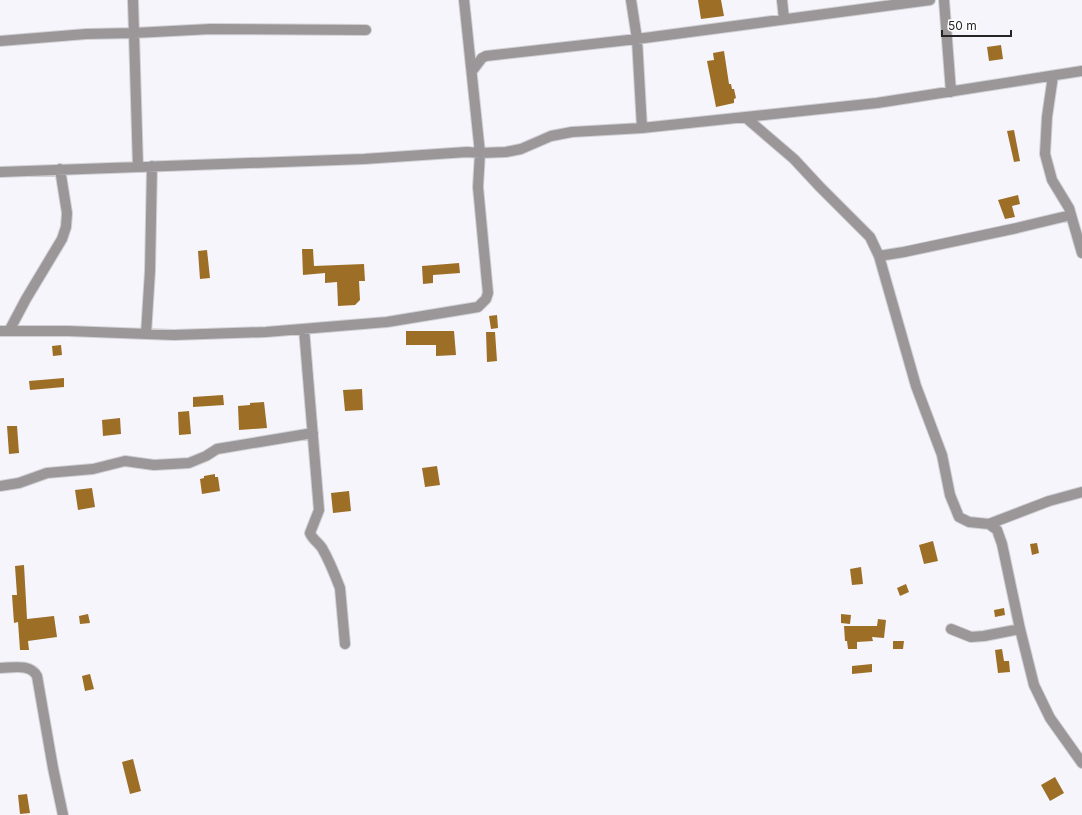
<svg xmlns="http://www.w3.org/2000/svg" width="1082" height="815" viewBox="0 0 1082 815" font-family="Inter,sans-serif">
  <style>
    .building { fill: #9d6e26 }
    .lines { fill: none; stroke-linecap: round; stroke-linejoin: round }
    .minor-casing { stroke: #d0d0d5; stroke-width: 12 }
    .minor { stroke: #9b9798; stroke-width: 10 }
  </style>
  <rect width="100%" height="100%" fill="#f5f5fb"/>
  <!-- building -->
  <path class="building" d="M698 0H721L724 16 701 19Z
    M1001 45 1003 59 989 61 987 47Z
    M724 51 729 84H731L732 89H734L736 98 734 99V103L716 107 707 61 714 60 713 53Z
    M1014 130 1020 161 1014 162 1007 131Z
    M1018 195 1020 204 1012 206 1015 217 1005 219 998 200Z
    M302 249H313L314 266 364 264 365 281H359L360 300 355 305 338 306 337 282 325 283V273L303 275Z
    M207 250 210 278 200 279 198 251Z
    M459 263 460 273 433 275V283L423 284 422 266Z
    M497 315 498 328 491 329 489 316Z
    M406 331H454L456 355 436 356V345H406Z
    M486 332H495L497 361 487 362Z
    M61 345 62 355 53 356 52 346Z
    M64 378V387L30 390 29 381Z
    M362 389 363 410 345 411 343 390Z
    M223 395 224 405 193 407V397Z
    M264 402 267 428 239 430 238 406 250 405V403Z
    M189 411 191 434 179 435 178 412Z
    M120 418 121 434 103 436 102 420Z
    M7 426H17L19 453 9 454Z
    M437 466 440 485 425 487 422 468Z
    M215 474V477H218L220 491 202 494 200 479 204 478V476Z
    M92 488 95 507 78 510 75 490Z
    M349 491 351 511 333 513 331 493Z
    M933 541 938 561 924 564 919 545Z
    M1037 543 1039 553 1032 555 1030 544Z
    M24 565 27 619 54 616 57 637 28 641 29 650H20L18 622 14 623 12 595H17L15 566Z
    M861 567 863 584 852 585 850 569Z
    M906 584 909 592 900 596 897 588Z
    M1004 608 1005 615 995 617 994 610Z
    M88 614 90 623 80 624 79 616Z
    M841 614 851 615 850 624 841 623Z
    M878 619 886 620 884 638 872 637 873 641 857 642V649H848L847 641H845L844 626H877Z
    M893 641H904L903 649H893Z
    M1002 649 1004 661H1009L1010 672 998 673 995 650Z
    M872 664V672L852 674V666Z
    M90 674 94 689 85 691 82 676Z
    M133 759 141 791 130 794 122 762Z
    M1055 777 1064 793 1050 801 1041 785Z
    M27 794 30 813 20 814 18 795Z"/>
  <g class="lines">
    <defs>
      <path id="minor" d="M133 0 138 167
        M631 0 637 39 642 128
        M782 0 784 19
        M944 0 951 92
        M0 41 86 34 134 33 211 29 366 30
        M472 71 482 58 486 56 637 39 930 0
        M1053 76 1047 117 1045 154 1052 180 1069 208 1082 253
        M745 117 794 159 820 187 870 237 879 256 916 386 942 455 950 495 959 517 969 522 989 524 997 530 1002 544 1020 629 1034 685 1050 718 1082 763
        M0 172 364 159 467 152 480 153 506 152 521 149 551 136 572 132 642 128 877 103 1082 71
        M879 256 904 252 1017 228 1071 215
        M304 329 319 510 310 533C312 539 318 542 322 548 329 560 335 575 340 588L345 644
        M0 331H68L174 335 266 332 387 322 478 307 486 299 488 293 478 187 480 153 464 0
        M9 331 26 299 62 239 66 227 67 213 60 169
        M146 334 150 271 152 166
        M0 486 19 483 47 473 93 469 125 461 154 465 189 463 206 456 217 449 313 433
        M989 524 1049 501 1082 492
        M951 629 971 637 984 636 1020 629
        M0 668C12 668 30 663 37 676L53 768 63 815"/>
    </defs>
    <!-- minor casing -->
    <use href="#minor" class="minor-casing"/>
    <!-- minor -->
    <use href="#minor" class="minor"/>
  </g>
  <!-- scale -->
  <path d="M942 30v6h69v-6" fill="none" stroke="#252527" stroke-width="2"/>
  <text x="948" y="30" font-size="12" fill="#252527" stroke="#ffffff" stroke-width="3" paint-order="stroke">50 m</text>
</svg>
